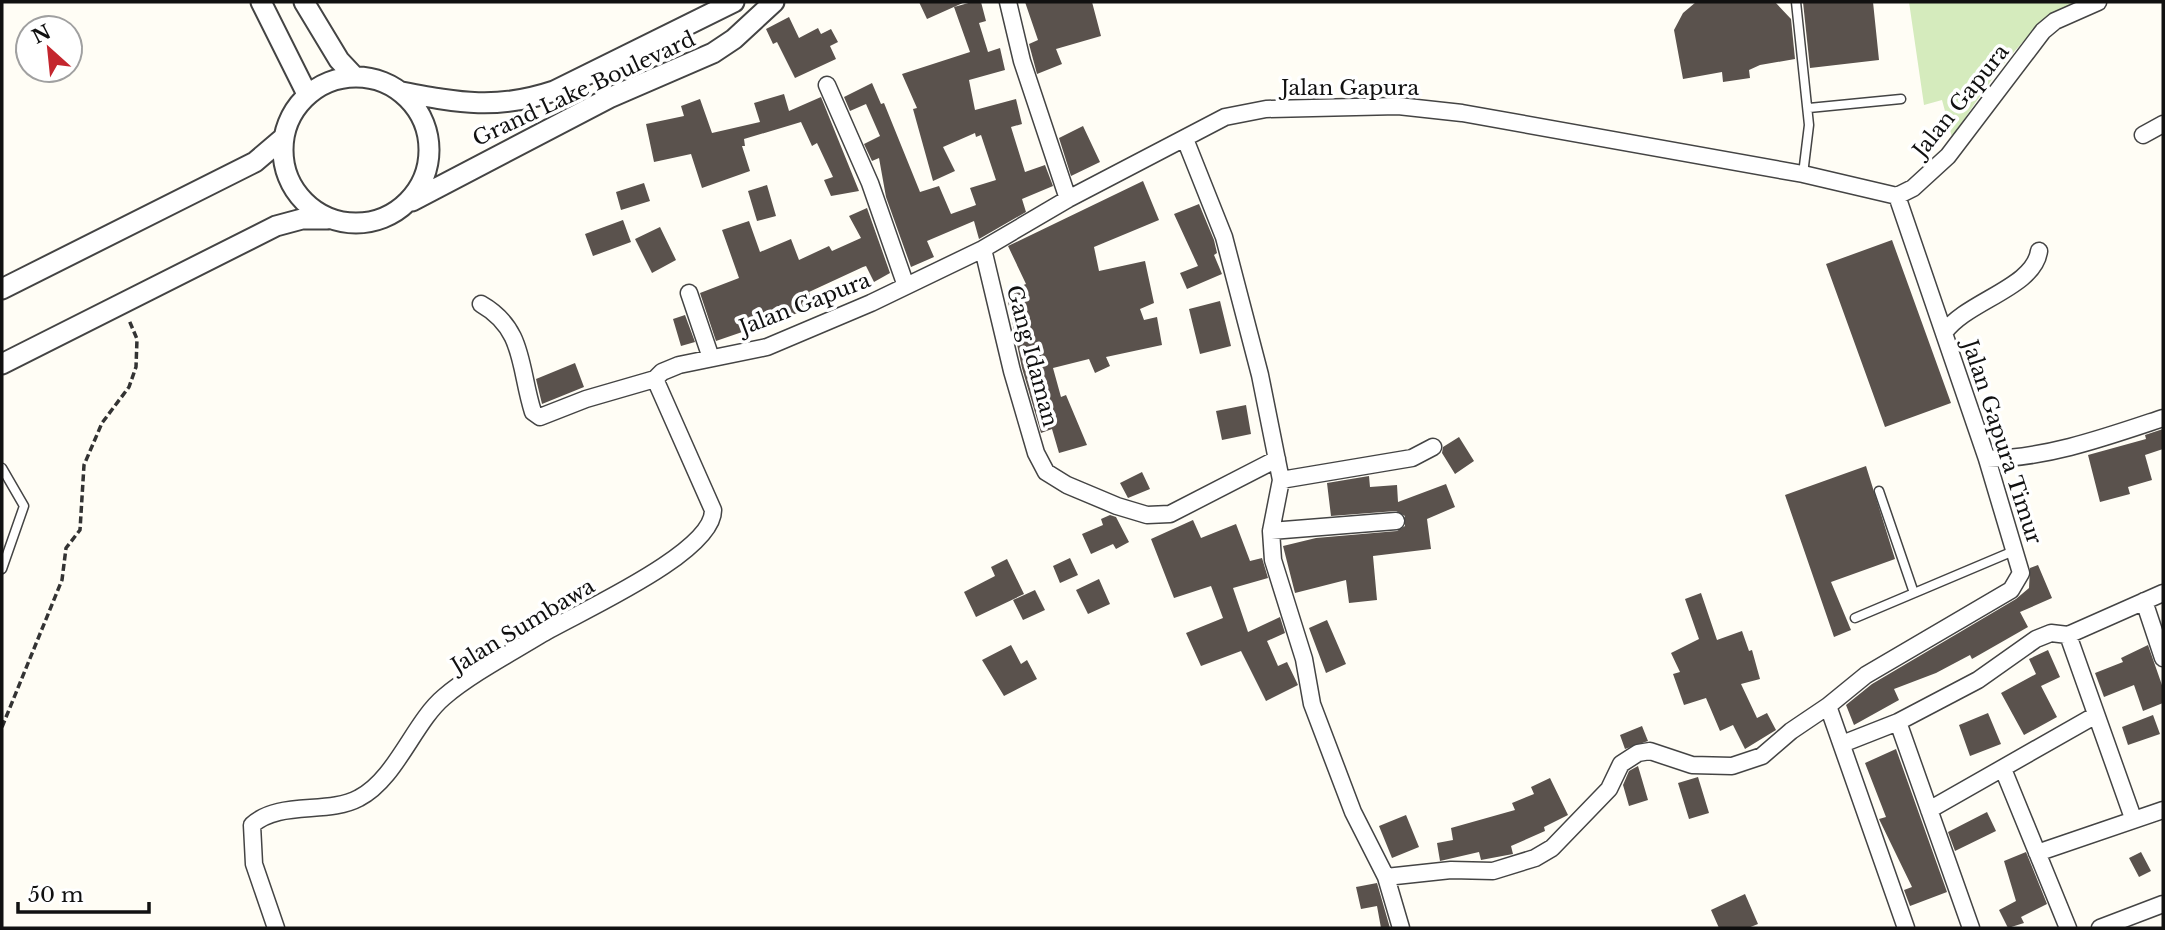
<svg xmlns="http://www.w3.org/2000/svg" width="2165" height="930" viewBox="0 0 2165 930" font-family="'Libre Baskerville',serif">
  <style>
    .green { fill: #d5ebbd }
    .building { fill: #5a524d }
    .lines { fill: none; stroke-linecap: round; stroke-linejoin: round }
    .service-casing { stroke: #444; stroke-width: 11 }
    .minor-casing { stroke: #444; stroke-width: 19 }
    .tertiary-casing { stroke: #444; stroke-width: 23 }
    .path { stroke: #333; stroke-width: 3.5; stroke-dasharray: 7 3.5; stroke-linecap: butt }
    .service { stroke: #fff; stroke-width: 8 }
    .minor { stroke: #fff; stroke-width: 16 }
    .tertiary { stroke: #fff; stroke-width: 19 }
    .labels { text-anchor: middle; stroke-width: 7; stroke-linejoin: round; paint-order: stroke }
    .street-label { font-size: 21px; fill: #111; stroke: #fff }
  </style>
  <rect width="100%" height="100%" fill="#fffdf5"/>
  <!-- green -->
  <path class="green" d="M1909 2H2077C2021 28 1987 87 1952 137L1942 100 1924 105Z"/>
  <!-- building -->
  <path class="building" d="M919 2H965L927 19Z
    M972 2H981L986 21 979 23 988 52 1000 48 1005 70 969 80 975 110 1016 99 1022 124 1011 127 1025 172 1045 165 1053 186 1022 199 1026 212 979 239 974 221 927 241 934 257 911 267 886 197 879 158 872 161 864 144 880 136 866 104 850 111 844 97 872 83 881 104 884 103 920 192 939 186 951 214 976 205 970 188 996 180 981 135 976 137 975 133 943 147 955 171 933 181 913 109 917 108 902 74 970 52 954 7Z
    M1025 2H1092L1101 36 1056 49 1062 64 1037 74 1029 44 1038 40Z
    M1696 2H1775L1791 19 1795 59 1760 65 1749 70 1750 78 1723 82 1722 72 1683 79 1674 30 1683 13Z
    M1803 2H1873L1879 60 1810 68Z
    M789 17 799 38 818 28 821 34 831 29 838 42 830 46 836 59 795 78 777 42 773 44 766 29Z
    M784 94 789 111 821 97 859 191 831 196 824 180 833 177 817 143 812 146 801 122 744 139 745 146H742L750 171 702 188 691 154 654 162 646 124 684 116 681 106 700 99 712 133 760 122 754 103Z
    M1083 126 1100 162 1071 176 1059 138Z
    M1143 181 1159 220 1094 247 1099 271 1145 261 1154 303 1140 309 1144 320 1157 317 1162 345 1106 357 1110 366 1095 373 1089 359 1053 368 1061 397 1066 395 1087 445 1059 453 1052 429 1041 433 1022 368 1006 292 1026 284 1008 246Z
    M644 183 650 201 621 210 616 192Z
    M767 185 776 216 757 221 748 191Z
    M1199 204 1214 240 1217 253 1214 255 1222 274 1187 289 1180 273 1198 266 1174 214Z
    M867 208 890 273 874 282 866 266 863 267 809 292 815 307 716 341 700 293 739 278 722 230 749 221 760 252 791 239 799 260 829 246 832 251 861 238 849 216Z
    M623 220 631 242 593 256 585 234Z
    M660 227 676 260 652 273 635 239Z
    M1892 240 1951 403 1885 427 1826 264Z
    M1220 301 1231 346 1200 354 1189 309Z
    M685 315 695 342 681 346 673 319Z
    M575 363 584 387 542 404 536 379Z
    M1246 405 1251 434 1222 440 1216 411Z
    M2163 429V449L2145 455 2152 480 2128 487 2130 494 2100 502 2088 455 2146 439 2145 435Z
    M1459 437 1474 461 1455 474 1442 453 1443 447Z
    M1866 466 1895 559 1831 582 1851 630 1834 637 1785 495Z
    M1142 472 1150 489 1128 498 1120 483Z
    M1369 476 1370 487 1397 485 1398 502 1446 484 1455 507 1427 519 1431 549 1373 556 1377 600 1349 603 1346 580 1295 593 1283 546 1316 538 1397 531 1405 526V516L1396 511 1331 516 1327 483Z
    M1110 515 1116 517 1129 542 1116 549 1113 544 1091 554 1082 534 1103 525 1101 519Z
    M1193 520 1201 538 1236 524 1250 561 1262 558 1268 578 1233 588 1248 632 1280 617 1285 633 1267 641 1278 666 1287 662 1298 685 1266 701 1241 651 1201 666 1186 633 1223 618 1211 586 1174 598 1151 539Z
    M1070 558 1078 575 1060 583 1053 566Z
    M1007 559 1024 594 976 617 964 592 995 576 991 567Z
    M2038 565 2052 598 2020 612 2028 627 1972 659 1970 655 1936 673 1894 689 1899 700 1854 725 1846 705 1872 684 2016 599 2029 588 2030 568Z
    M1099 579 1110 604 1088 614 1076 590Z
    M1035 590 1045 610 1023 620 1013 600Z
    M1701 593 1717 640 1742 631 1749 651 1752 650 1760 679 1741 684 1757 718 1767 713 1776 730 1745 749 1733 725 1720 731 1706 698 1684 705 1673 674 1680 672 1671 653 1699 639 1685 599Z
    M1327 620 1346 664 1326 673 1309 628Z
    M1011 645 1021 664 1027 660 1037 679 1004 696 982 660Z
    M2148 645 2163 688V703L2143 711 2134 685 2104 697 2095 673 2123 662 2121 658Z
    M2048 650 2060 677 2041 686 2057 717 2024 735 2001 693 2036 674 2029 659Z
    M1988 713 2001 744 1970 756 1959 725Z
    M2153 715 2160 734 2128 745 2122 727Z
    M1642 726 1648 741 1625 749 1620 735Z
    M1896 749 1947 892 1910 906 1904 890 1912 887 1879 819 1886 817 1865 763Z
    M1638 766 1648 800 1629 806 1623 785 1629 771Z
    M1698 777 1709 813 1689 819 1678 783Z
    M1550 778 1568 815 1544 827 1545 831 1511 846 1513 854 1481 860 1479 852 1440 861 1437 843 1453 840 1451 828 1515 810 1512 803 1534 794 1531 787Z
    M1987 812 1996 831 1955 851 1948 832Z
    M1406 815 1419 847 1392 858 1379 826Z
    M2026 852 2047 904 2021 917 2024 923 2008 928 1999 910 2016 901 2004 861Z
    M2141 852 2151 871 2139 877 2129 858Z
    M1377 883 1390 928H1381L1377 906 1361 909 1356 887Z
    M1745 894 1758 924 1748 928H1719L1711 910Z"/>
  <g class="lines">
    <defs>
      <path id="service" d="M1796 2 1809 125 1803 174
        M1809 108 1901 99
        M2 468 24 506 2 569
        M1879 491 1914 593
        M1855 618 2016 550"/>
      <path id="minor" d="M1008 2 1022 61 1068 199
        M827 85 870 183 906 286
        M2143 135 2163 124
        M1185 139 1224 237 1260 375 1281 480 1271 531 1273 560 1304 659 1312 704 1353 812 1386 877 1401 928
        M1897 196 1987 459 2021 573 2011 590 1866 675 1828 706 1906 928
        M983 249 1012 371 1036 453 1046 472 1067 485 1117 506 1147 515 1170 514 1277 459
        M689 293 711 358
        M481 304C525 329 519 368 533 412L540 417 586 399 655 379 662 372 679 365 767 347 871 303 983 249 1068 199 1225 117 1266 109 1398 106 1462 113 1803 174 1897 196 1913 188 1948 156 2043 31 2055 21 2098 2
        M1944 333C1966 301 2034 288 2039 251
        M1987 459C2048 458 2106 437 2163 418
        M1281 480 1412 458 1433 447
        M1271 531 1396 521
        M2144 601 2163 658
        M2068 635 2133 818
        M1898 722 1971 928
        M1842 744 1898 722 1978 680 2036 639 2051 633 2068 635 2163 593
        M2003 769 2068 928
        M1929 810 2096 715
        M2037 853 2163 810
        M1386 877 1451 870 1493 871 1535 858 1552 848 1609 789 1621 764 1638 753 1650 751 1692 765 1732 766 1762 756 1791 731 1828 706
        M276 928 254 864 252 825C279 800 328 815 359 798 396 779 414 722 444 697 471 674 511 653 542 634 577 613 714 553 713 510L655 379
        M2100 928 2163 904"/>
      <path id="tertiary" d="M261 2 307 94
        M304 2 339 60 354 76
        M283 150a73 73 0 1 1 146 0a73 73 0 1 1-146 0Z
        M402 92C460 103 497 110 554 91L734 2
        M412 201 609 98 713 53 734 39 774 2
        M2 289 255 162 282 139
        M2 364 276 226 302 219H327"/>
    </defs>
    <!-- service casing -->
    <use href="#service" class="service-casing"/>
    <!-- minor casing -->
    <use href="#minor" class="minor-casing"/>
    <!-- tertiary casing -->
    <use href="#tertiary" class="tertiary-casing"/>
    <!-- path -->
    <path class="path" d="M2 727 62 580 66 548 80 530 84 465 102 423 129 387 136 367 137 339 129 320"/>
    <!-- service -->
    <use href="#service" class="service"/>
    <!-- minor -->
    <use href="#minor" class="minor"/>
    <!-- tertiary -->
    <use href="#tertiary" class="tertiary"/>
  </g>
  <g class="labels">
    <!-- street labels -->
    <g class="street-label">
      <text x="1350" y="95">Jalan Gapura</text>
      <text transform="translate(584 89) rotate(-25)" y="7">Grand Lake Boulevard</text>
      <text transform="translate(1961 101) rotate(-51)" y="7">Jalan Gapura</text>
      <text transform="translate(805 304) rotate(-21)" y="7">Jalan Gapura</text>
      <text transform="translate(1032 356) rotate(75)" y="7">Gang Idaman</text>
      <text transform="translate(2002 442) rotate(72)" y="7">Jalan Gapura Timur</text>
      <text transform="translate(523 626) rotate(-31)" y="7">Jalan Sumbawa</text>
    </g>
  </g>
  <!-- border -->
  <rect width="2165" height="930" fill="none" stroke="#111111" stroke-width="7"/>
  <!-- north arrow -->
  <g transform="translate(49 49) rotate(333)"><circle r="33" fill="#ffffff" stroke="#a0a0a0" stroke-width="2"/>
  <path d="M0-5L12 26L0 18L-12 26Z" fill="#c4262e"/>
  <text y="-10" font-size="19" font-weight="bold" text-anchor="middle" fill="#111111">N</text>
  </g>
  <!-- scale -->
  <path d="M18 902v10h131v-10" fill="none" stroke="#111111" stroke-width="3.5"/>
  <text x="28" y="902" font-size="21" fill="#111111" stroke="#ffffff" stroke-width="5" paint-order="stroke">50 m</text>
</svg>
